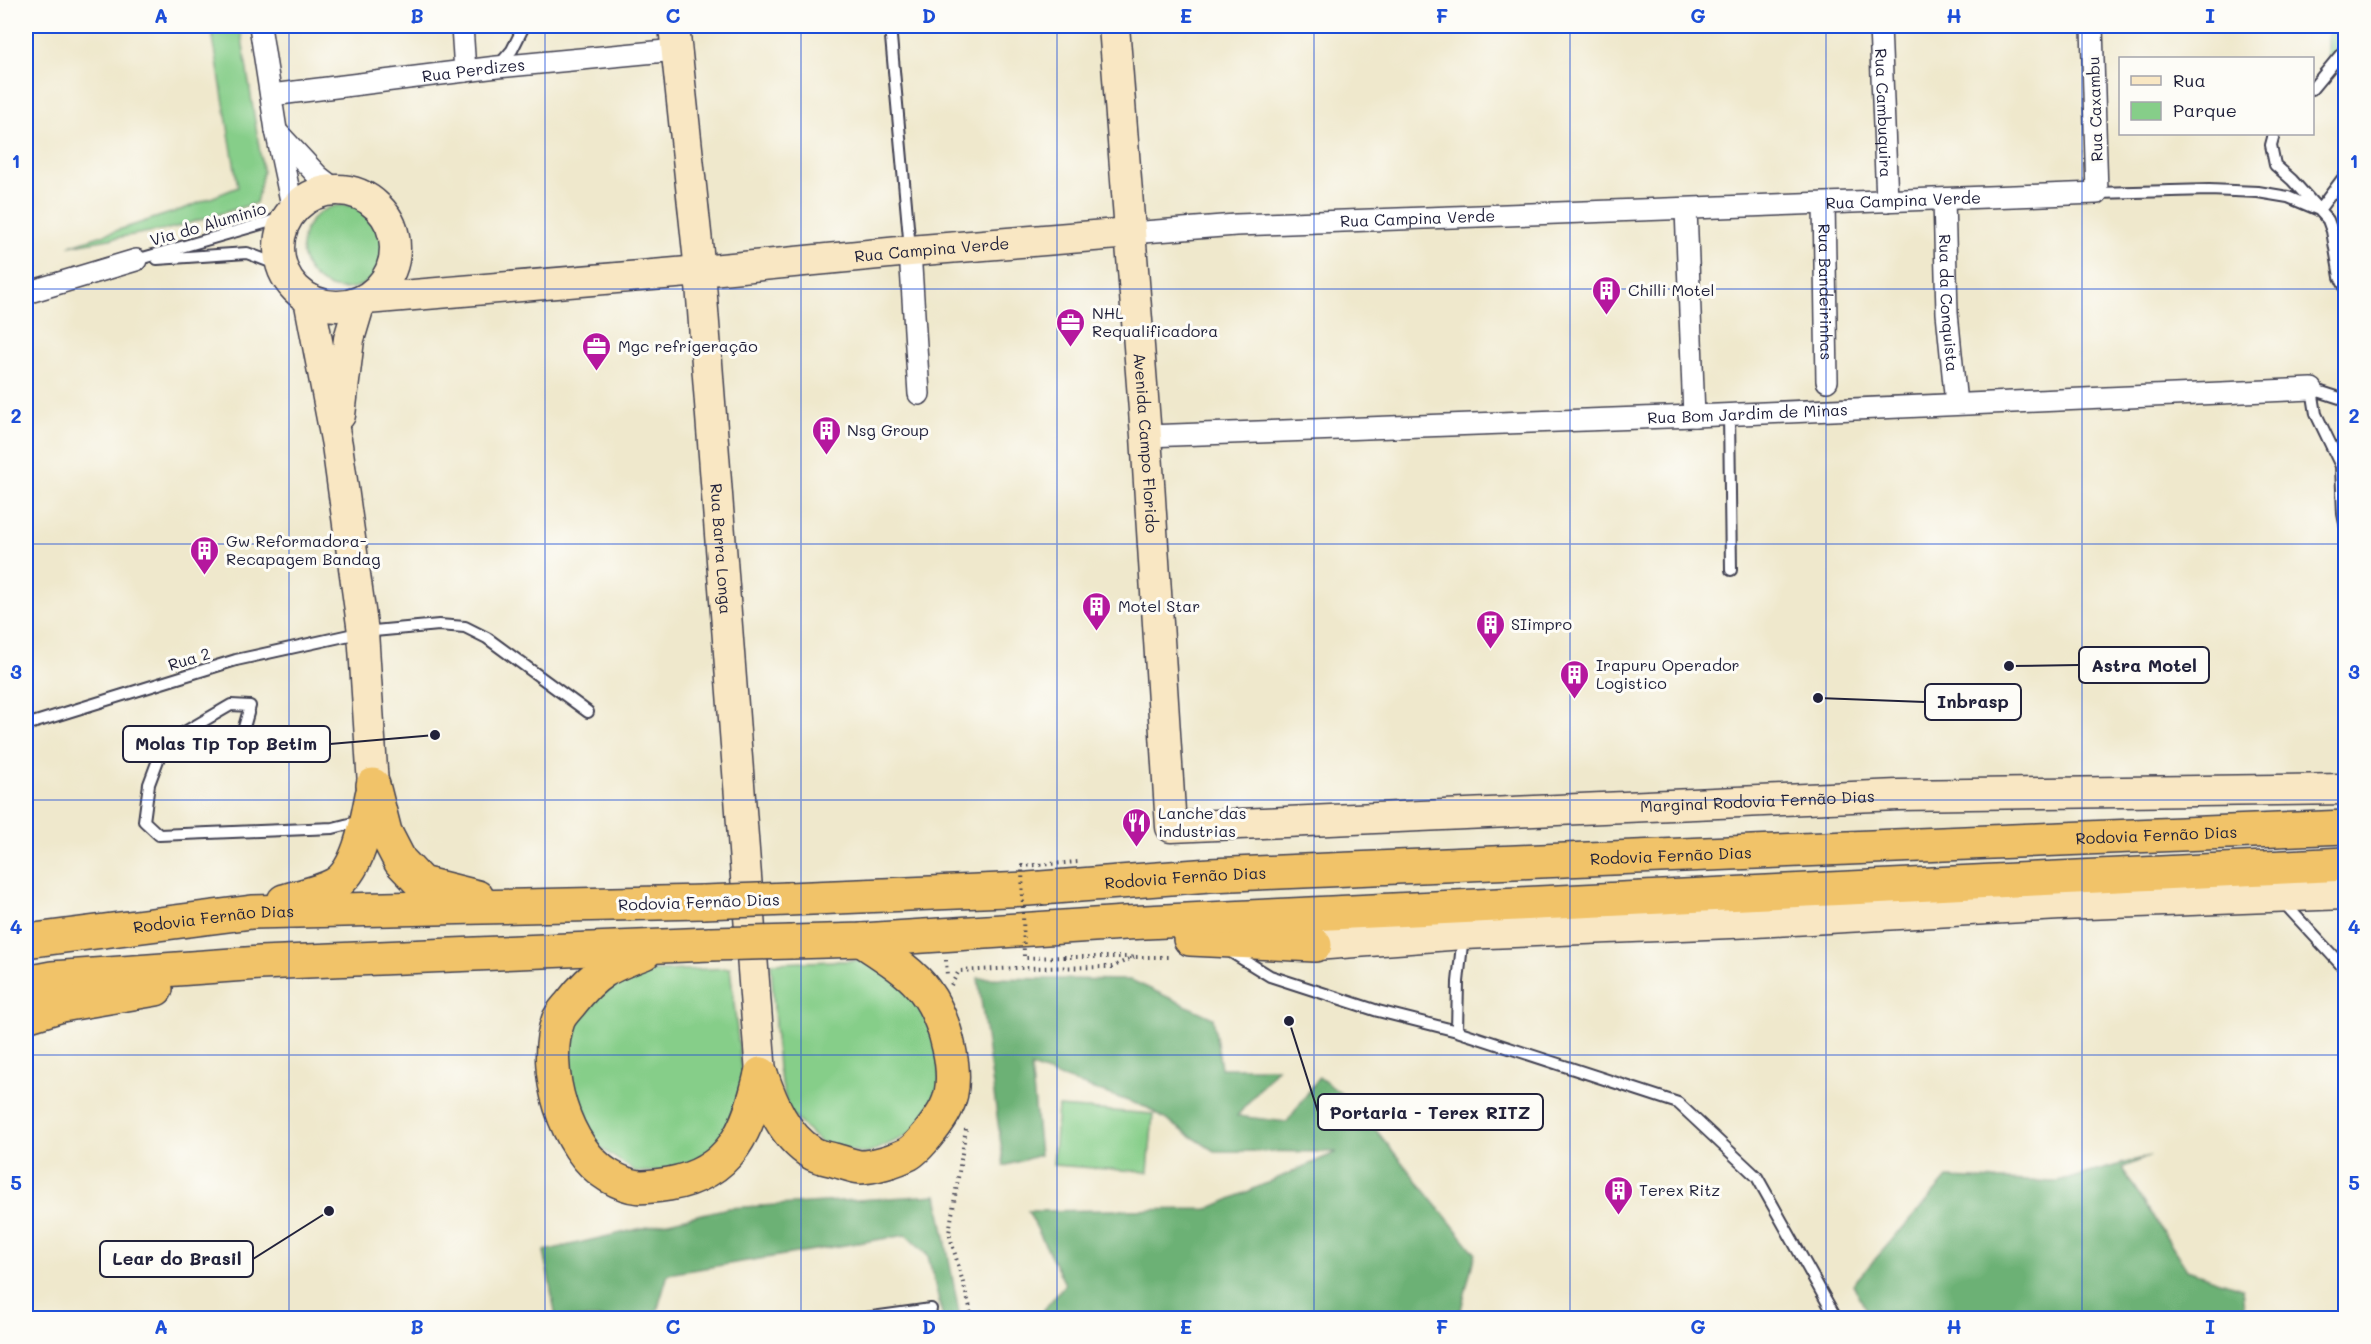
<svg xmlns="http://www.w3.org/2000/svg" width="2371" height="1344" viewBox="0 0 2371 1344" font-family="Mali,sans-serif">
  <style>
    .green { fill: #86ce89; stroke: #547862; stroke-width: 1.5 }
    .forest { fill: #6cb175; stroke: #476a58; stroke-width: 1.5 }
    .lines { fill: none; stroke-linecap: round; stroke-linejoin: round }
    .lane-casing { stroke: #414051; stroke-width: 14 }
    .street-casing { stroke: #414051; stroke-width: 24 }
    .secondary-casing { stroke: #414051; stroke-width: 33 }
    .highway-casing { stroke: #414051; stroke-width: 36 }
    .path { stroke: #414051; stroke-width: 4; stroke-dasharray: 1.5 4.5; stroke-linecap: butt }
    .lane { stroke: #fff; stroke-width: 10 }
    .street { stroke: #fff; stroke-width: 21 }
    .secondary { stroke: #f9e7c3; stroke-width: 30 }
    .highway { stroke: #f1c369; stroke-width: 33 }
    .highway-bridge-casing { stroke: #414051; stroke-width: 36; stroke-linecap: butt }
    .path-bridge { stroke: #414051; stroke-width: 4; stroke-dasharray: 1.5 4.5; stroke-linecap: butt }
    .highway-bridge { stroke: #f1c369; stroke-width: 33 }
    .grid { fill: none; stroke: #1d4ed8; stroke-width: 1.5; stroke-opacity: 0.55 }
    .labels { text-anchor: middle; stroke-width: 6; stroke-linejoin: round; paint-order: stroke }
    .street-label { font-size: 16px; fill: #22223b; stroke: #fdfcf7 }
    .poi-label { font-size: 16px; fill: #22223b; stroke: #fdfcf7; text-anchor: start }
    .leader { fill: none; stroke: #22223b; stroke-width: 2 }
    .callout-dot { fill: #22223b; stroke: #fdfcf7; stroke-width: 2 }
    .callout { fill: #fdfcf7; stroke: #22223b; stroke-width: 2 }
    .callout-label { font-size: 18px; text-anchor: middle; font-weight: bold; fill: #22223b }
    .neatline { fill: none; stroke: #1d4ed8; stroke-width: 2 }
    .grid-label { font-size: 20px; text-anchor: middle; font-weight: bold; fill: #1d4ed8 }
  </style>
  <rect width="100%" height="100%" fill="#fdfcf7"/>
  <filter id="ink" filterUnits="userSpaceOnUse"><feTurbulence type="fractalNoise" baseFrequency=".0167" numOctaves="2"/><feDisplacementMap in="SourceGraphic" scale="12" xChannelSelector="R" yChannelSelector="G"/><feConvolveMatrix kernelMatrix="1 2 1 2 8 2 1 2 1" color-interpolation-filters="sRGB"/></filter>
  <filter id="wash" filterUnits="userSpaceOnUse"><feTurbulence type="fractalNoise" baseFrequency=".008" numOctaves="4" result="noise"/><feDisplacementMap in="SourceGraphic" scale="24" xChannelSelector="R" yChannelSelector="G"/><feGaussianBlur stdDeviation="1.35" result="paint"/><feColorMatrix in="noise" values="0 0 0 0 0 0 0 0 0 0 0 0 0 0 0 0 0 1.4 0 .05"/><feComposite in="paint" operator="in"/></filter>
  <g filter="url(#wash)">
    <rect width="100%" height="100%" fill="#efe8cc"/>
    <!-- green -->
    <path class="green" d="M211 26H240L263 172 256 203 173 228 69 246 186 208 238 187Z
      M2328 26H2345V53L2328 57Z
      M302 247a42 42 0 1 1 84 0a42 42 0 1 1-84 0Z
      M870 960 910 987 936 1039 941 1091 915 1132 867 1154 823 1145 789 1112 778 1069 771 963Z
      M730 968 743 1083 736 1123 692 1171 636 1172 602 1149 578 1122 562 1062 570 1021 616 973Z
      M1058 1107 1153 1114 1148 1172 1053 1165Z"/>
    <!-- forest -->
    <path class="forest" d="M978 978 1131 980 1213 1018 1221 1068H1277L1237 1116 1287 1122 1319 1077 1355 1104 1475 1253 1459 1318H1037L1065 1284 1028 1211 1208 1209 1337 1152 1214 1151 1148 1108 1031 1067 1040 1155 1004 1166Z
      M2150 1156 2122 1168 2187 1270 2242 1288 2245 1318H1870L1853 1284 1947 1178 2057 1182Z
      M937 1195 960 1318H943L928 1256 906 1235 668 1274 655 1318H556L544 1251 728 1208Z"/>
  </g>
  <g filter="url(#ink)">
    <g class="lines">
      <defs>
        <path id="lane" d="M890 26 910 249
          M499 65 512 50 524 26
          M2312 89 2346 48
          M2274 134 2271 145 2275 165 2292 180 2328 220 2332 231 2340 277 2346 289
          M2097 193 2209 190 2258 192 2288 197 2319 210 2346 174
          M157 259 247 253 281 266
          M136 260 289 216
          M2346 400 2312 389 2316 414 2341 466 2343 514 2346 528
          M1729 414 1731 570
          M26 725 236 660 363 632 439 625 465 627 487 638 588 712
          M243 731 250 706 231 705 164 744 149 784 144 821 159 835 333 828 361 821
          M2283 902 2344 968
          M1226 949 1270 976 1378 1011 1457 1031 1678 1103 1757 1177 1836 1318
          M2346 966V982
          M1457 1031 1458 982 1463 935
          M865 1318 931 1309"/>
        <g id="street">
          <path d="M260 26 276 130 293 210"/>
          <path d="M462 26 465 71"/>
          <path id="s1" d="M1880 26 1887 201"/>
          <path id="s2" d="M271 95 497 67 676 50"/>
          <path d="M276 131 318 176 336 190"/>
          <path id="s3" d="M1944 199 1947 313 1956 404"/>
          <path id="s4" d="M1824 204 1827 381"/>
          <path d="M1686 209 1694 416"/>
          <path id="s5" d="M1130 233 1236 225 2097 193 2092 26"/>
          <path d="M910 251 919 394"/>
          <path d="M26 293 136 260"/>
          <path id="s6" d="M1146 436 1694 416 2312 389"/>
        </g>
        <g id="secondary">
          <path id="s7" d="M674 26 700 271 761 1074"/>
          <path id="s8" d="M1114 26 1146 436 1171 827 1898 795 2346 789"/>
          <circle cx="337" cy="248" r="58"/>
          <path d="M309 299 337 445 363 632 373 785"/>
          <path id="s9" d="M366 299 700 271 910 251 1130 233"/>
          <path d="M340 415 349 339 360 302"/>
          <path d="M1315 945 1463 934 1755 922 2060 905 2346 894"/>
        </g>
        <g id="highway">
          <path d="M373 785 385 832 400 861 421 883 477 897"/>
          <path id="s10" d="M788 899 1028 889 1210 875 2346 827"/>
          <path d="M284 901C300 896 319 893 334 885 359 871 367 821 372 795"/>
          <path d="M1190 939 1315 945"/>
          <path id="s11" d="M26 941 252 912 703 902"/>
          <path d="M792 942 862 940 1125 923 2346 864"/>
          <path d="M644 953C609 966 595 972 571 1003 567 1008 560 1015 558 1021 541 1068 565 1150 609 1176 633 1190 643 1188 669 1184 732 1173 748 1130 761 1074"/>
          <path d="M26 983 52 978 260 963 710 944"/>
          <path d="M26 1016 62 1005 156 989"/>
          <path d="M761 1074C771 1103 784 1136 812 1153 818 1157 827 1158 834 1160 842 1162 852 1166 860 1167 874 1167 896 1160 908 1154 919 1148 941 1119 946 1108 962 1077 945 1018 925 991 910 970 883 955 862 940"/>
        </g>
      </defs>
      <!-- lane casing -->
      <use href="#lane" class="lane-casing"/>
      <!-- street casing -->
      <use href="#street" class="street-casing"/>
      <!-- secondary casing -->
      <use href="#secondary" class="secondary-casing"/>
      <!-- highway casing -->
      <use href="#highway" class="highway-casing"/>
      <!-- path -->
      <path class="path" d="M1064 957H1171
        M946 960 947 976
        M951 985 959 971 1017 968 1112 967 1134 957
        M966 1129 949 1233 973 1318"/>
      <!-- lane -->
      <use href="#lane" class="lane"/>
      <!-- street -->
      <use href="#street" class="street"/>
      <!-- secondary -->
      <use href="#secondary" class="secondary"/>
      <!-- highway -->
      <use href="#highway" class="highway"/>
      <defs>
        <path id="highway-bridge" d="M703 902 788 899
          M710 944 792 942"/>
      </defs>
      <!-- highway-bridge casing -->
      <use href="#highway-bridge" class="highway-bridge-casing"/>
      <!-- path-bridge -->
      <path class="path-bridge" d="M1064 957 1024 958 1022 866 1078 862"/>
      <!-- highway-bridge -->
      <use href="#highway-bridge" class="highway-bridge"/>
    </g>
  </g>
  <!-- grid -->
  <path class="grid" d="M289 26V1318M545 26V1318M801 26V1318M1057 26V1318M1314 26V1318M1570 26V1318M1826 26V1318M2082 26V1318M26 289H2346M26 544H2346M26 800H2346M26 1055H2346"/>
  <!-- icons -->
  <defs>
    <symbol id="building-pin" viewBox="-11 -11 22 30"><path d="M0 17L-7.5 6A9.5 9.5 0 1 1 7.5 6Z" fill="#b5179e" stroke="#fdfcf7"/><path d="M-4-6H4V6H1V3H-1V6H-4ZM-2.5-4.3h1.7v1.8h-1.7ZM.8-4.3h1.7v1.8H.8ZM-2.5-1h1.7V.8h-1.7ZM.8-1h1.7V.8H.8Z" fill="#fff"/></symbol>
    <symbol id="office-pin" viewBox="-11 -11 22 30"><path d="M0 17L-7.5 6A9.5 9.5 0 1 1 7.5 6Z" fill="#b5179e" stroke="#fdfcf7"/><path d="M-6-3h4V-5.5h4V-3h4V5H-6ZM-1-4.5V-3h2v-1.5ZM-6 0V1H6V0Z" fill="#fff"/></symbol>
    <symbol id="restaurant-pin" viewBox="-11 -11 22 30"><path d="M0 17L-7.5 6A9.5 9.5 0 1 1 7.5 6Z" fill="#b5179e" stroke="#fdfcf7"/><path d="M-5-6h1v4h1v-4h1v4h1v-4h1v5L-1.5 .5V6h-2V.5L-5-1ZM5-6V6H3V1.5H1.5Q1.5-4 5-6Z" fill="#fff"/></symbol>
  </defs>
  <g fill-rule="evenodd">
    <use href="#building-pin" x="1590" y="274" width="33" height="45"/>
    <use href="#office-pin" x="1054" y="306" width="33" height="45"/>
    <use href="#office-pin" x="580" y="330" width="33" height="45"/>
    <use href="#building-pin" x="810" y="414" width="33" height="45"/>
    <use href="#building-pin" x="188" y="534" width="33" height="45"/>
    <use href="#building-pin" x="1080" y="590" width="33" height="45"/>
    <use href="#building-pin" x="1474" y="608" width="33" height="45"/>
    <use href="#building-pin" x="1558" y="658" width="33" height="45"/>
    <use href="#restaurant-pin" x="1120" y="806" width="33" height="45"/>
    <use href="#building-pin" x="1602" y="1174" width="33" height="45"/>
  </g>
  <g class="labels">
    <!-- street labels -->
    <g class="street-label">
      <text dy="6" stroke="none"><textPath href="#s2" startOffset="204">Rua Perdizes</textPath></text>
      <text transform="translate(2095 109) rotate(-92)" y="6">Rua Caxambu</text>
      <text dy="6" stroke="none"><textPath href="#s1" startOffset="87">Rua Cambuquira</textPath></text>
      <text dy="6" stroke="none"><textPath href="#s5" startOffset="774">Rua Campina Verde</textPath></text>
      <text dy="6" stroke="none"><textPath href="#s5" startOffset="288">Rua Campina Verde</textPath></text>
      <text transform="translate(208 224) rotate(-16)" y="6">Via do Aluminio</text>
      <text dy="6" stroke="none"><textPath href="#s9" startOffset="568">Rua Campina Verde</textPath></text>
      <text dy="6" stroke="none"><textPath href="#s4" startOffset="88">Rua Bandeirinhas</textPath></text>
      <text dy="6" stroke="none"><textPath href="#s3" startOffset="104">Rua da Conquista</textPath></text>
      <text dy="6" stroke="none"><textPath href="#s6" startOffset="602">Rua Bom Jardim de Minas</textPath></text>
      <text dy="6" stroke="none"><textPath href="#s8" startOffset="418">Avenida Campo Florido</textPath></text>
      <text dy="6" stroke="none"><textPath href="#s7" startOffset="525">Rua Barra Longa</textPath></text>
      <text transform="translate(189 659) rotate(-17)" y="6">Rua 2</text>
      <text dy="6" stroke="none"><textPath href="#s8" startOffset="1390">Marginal Rodovia Fernão Dias</textPath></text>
      <text dy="6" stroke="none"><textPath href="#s10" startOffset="1370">Rodovia Fernão Dias</textPath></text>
      <text dy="6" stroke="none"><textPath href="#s10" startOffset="884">Rodovia Fernão Dias</textPath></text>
      <text dy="6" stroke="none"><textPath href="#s10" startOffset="398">Rodovia Fernão Dias</textPath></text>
      <text transform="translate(699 902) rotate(-2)" y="6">Rodovia Fernão Dias</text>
      <text dy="6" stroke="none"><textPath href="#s11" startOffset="189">Rodovia Fernão Dias</textPath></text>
    </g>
    <!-- poi labels -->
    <g class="poi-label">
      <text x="1628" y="296">Chilli Motel</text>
      <text x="1092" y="319">NHL<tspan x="1092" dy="18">Requalificadora</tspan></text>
      <text x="618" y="352">Mgc refrigeração</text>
      <text x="847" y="436">Nsg Group</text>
      <text x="226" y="547">Gw Reformadora-<tspan x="226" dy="18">Recapagem Bandag</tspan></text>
      <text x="1118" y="612">Motel Star</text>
      <text x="1511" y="630">SIimpro</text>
      <text x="1596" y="671">Irapuru Operador<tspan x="1596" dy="18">Logistico</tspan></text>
      <text x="1158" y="819">Lanche das<tspan x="1158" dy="18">industrias</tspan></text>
      <text x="1639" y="1196">Terex Ritz</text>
    </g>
  </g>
  <!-- callouts -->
  <path class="leader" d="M2009 666L2079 665M1818 698L1925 702M435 735L330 744M1289 1021L1318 1112M329 1211L253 1259"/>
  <g class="callout-dot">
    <circle cx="2009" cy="666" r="6"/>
    <circle cx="1818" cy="698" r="6"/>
    <circle cx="435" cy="735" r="6"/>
    <circle cx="1289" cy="1021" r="6"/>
    <circle cx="329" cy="1211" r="6"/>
  </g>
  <g class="callout">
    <rect x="2079" y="647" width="130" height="36" rx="6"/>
    <rect x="1925" y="684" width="96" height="36" rx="6"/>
    <rect x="123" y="726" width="207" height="36" rx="6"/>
    <rect x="1318" y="1094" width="225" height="36" rx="6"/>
    <rect x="100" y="1241" width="153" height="36" rx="6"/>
  </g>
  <g class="callout-label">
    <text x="2144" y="672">Astra Motel</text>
    <text x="1973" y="708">Inbrasp</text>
    <text x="226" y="750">Molas Tip Top Betim</text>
    <text x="1430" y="1119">Portaria - Terex RITZ</text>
    <text x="177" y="1265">Lear do Brasil</text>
  </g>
  <!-- margin -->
  <rect width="2371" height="1344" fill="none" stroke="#fdfcf7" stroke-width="66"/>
  <!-- legend -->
  <rect x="2119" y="57" width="195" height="78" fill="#fdfcf7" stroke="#a5a5ac" stroke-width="1.5"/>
  <rect x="2131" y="76" width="30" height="9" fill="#f9e7c3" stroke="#a5a5ac" stroke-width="1.5"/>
  <text x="2173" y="87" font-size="18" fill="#22223b">Rua</text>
  <rect x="2131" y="102" width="30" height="18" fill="#86ce89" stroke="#a5a5ac" stroke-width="1.5"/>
  <text x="2173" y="117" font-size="18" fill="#22223b">Parque</text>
  <rect x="33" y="33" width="2305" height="1278" class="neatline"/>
  <g class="grid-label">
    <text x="161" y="23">A</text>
    <text x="417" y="23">B</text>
    <text x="673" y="23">C</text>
    <text x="929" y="23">D</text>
    <text x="1186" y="23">E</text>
    <text x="1442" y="23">F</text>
    <text x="1698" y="23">G</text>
    <text x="1954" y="23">H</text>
    <text x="2210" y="23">I</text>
    <text x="16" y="168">1</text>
    <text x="2354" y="168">1</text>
    <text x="16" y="423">2</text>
    <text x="2354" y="423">2</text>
    <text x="16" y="679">3</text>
    <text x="2354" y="679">3</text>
    <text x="16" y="934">4</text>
    <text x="2354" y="934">4</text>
    <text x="16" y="1190">5</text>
    <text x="2354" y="1190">5</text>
    <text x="161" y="1334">A</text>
    <text x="417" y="1334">B</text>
    <text x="673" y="1334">C</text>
    <text x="929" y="1334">D</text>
    <text x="1186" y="1334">E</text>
    <text x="1442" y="1334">F</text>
    <text x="1698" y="1334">G</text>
    <text x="1954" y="1334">H</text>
    <text x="2210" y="1334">I</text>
  </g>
</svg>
